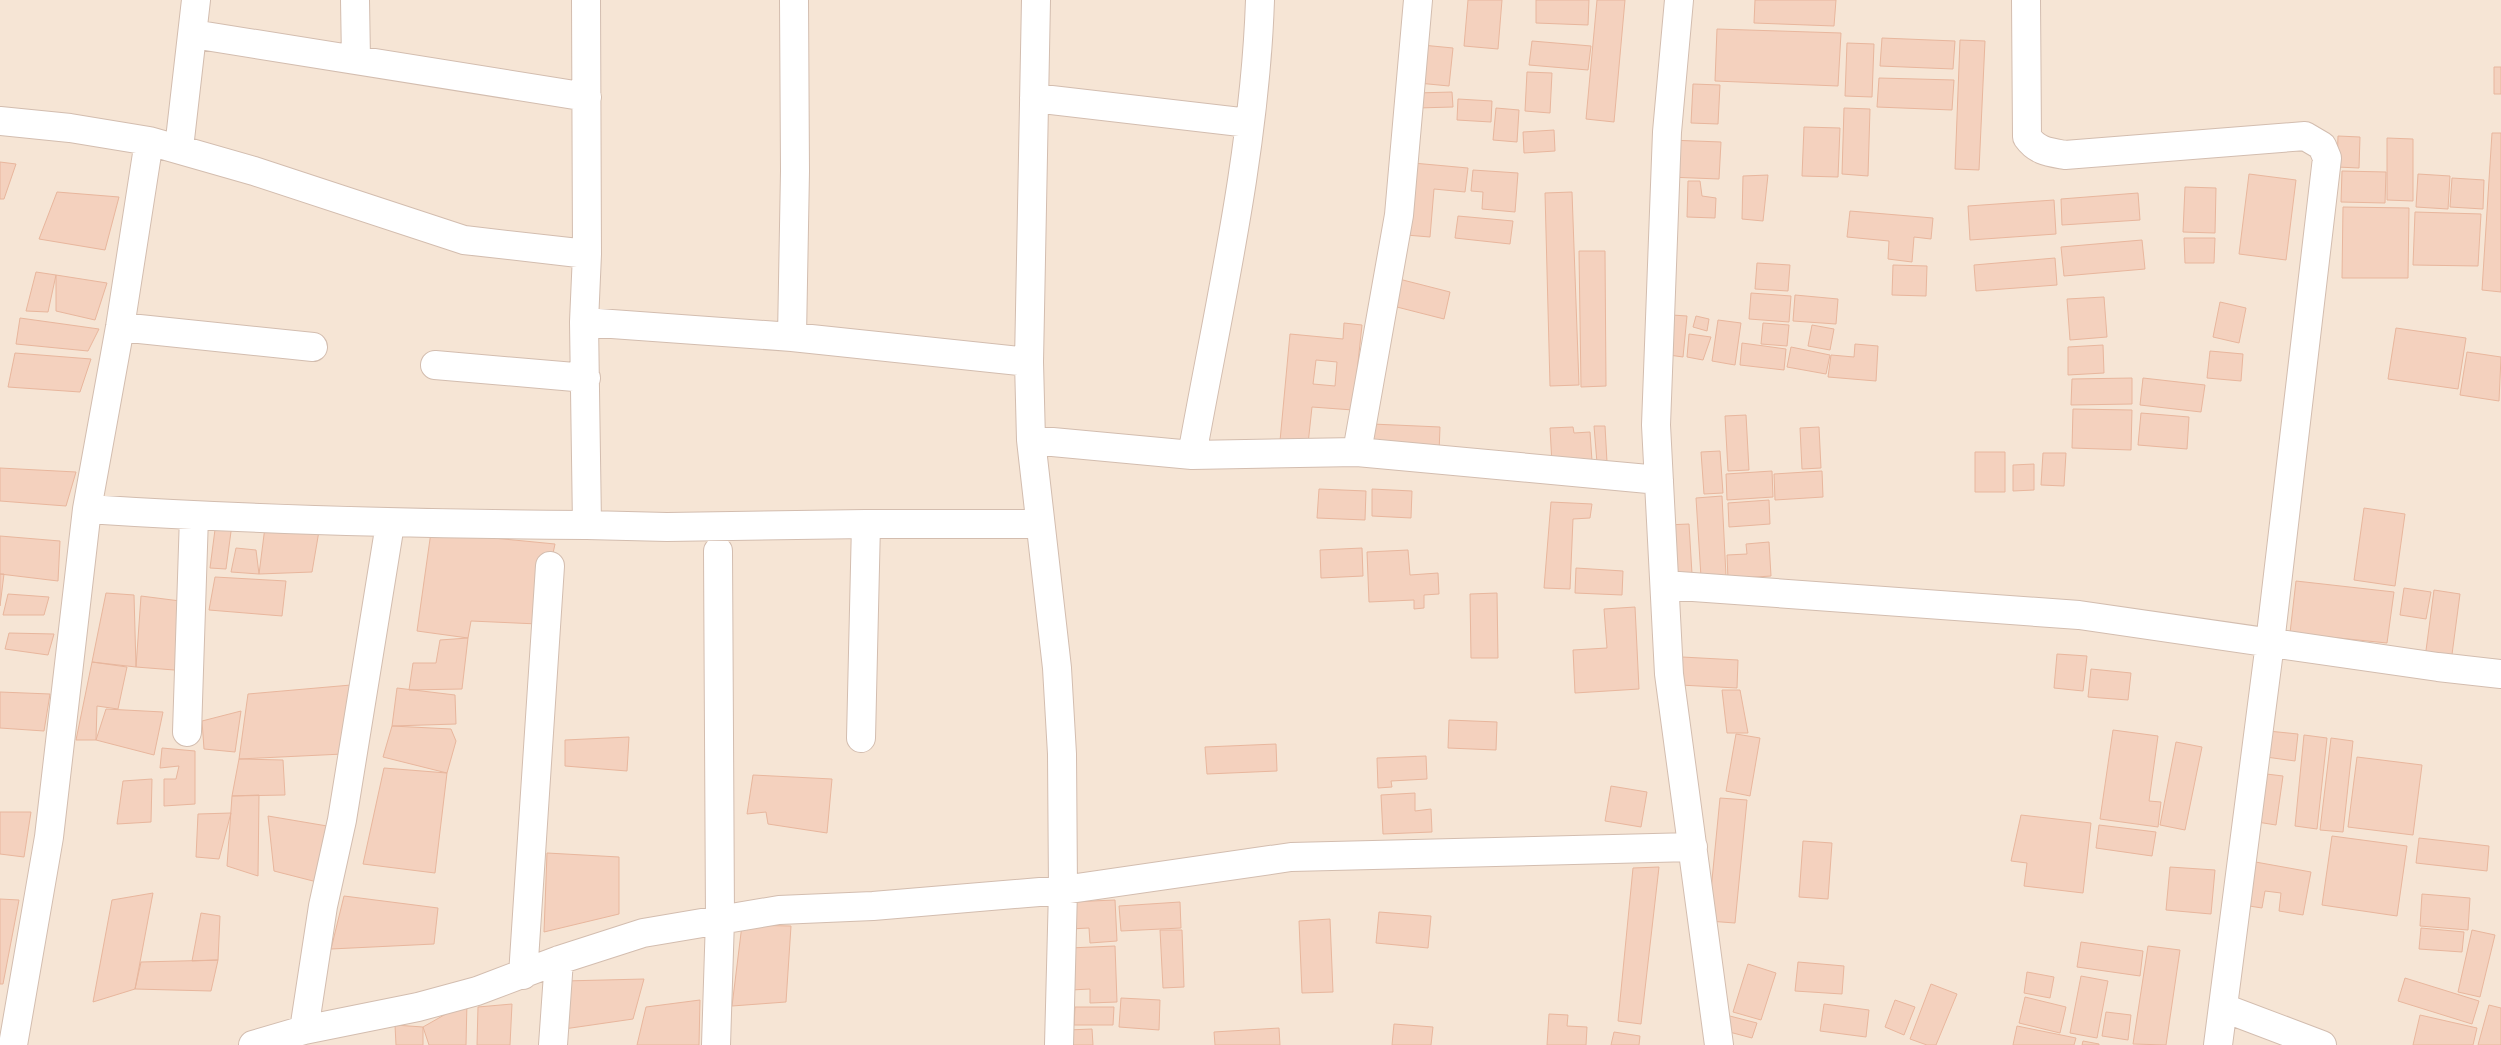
<svg xmlns="http://www.w3.org/2000/svg" width="2501" height="1045" viewBox="0 0 2501 1045" font-family="'Open Sans',sans-serif">
  <style>
    .residential { fill: #f6e5d5 }
    .building { fill: #f4d1be; stroke: #e8b69d; fill-rule: evenodd }
    .lines { fill: none; stroke-linecap: round; stroke-linejoin: round }
    .minor-casing { stroke: #d3bdaf; stroke-width: 30 }
    .minor { stroke: #fff; stroke-width: 28 }
  </style>
  <rect width="100%" height="100%" fill="#fdf4e7"/>
  <!-- residential -->
  <path class="residential" d="M0 0H2501V1045H0Z"/>
  <!-- building -->
  <path class="building" d="M1468 0H1502L1498 49 1464 46Z
    M1536 0H1589L1588 25 1536 23Z
    M1597 0H1625L1614 122 1586 119Z
    M1755 0H1836L1834 26 1754 23Z
    M1717 29 1841 33 1838 86 1715 81Z
    M1882 38 1955 41 1953 69 1880 66Z
    M1960 40 1985 41 1979 170 1955 169Z
    M1532 41 1591 46 1588 70 1529 65Z
    M1847 43 1874 44 1872 97 1845 96Z
    M1422 45 1453 48 1449 86 1418 83Z
    M2494 67H2501V94H2494Z
    M1527 72 1552 73 1550 113 1525 111Z
    M1879 78 1954 80 1952 110 1877 107Z
    M1693 84 1720 85 1718 124 1691 123Z
    M1452 92 1453 107 1417 108 1416 93Z
    M1458 99 1492 101 1491 122 1457 120Z
    M1496 108 1519 110 1517 142 1493 140Z
    M1844 108 1870 109 1868 176 1842 174Z
    M1804 127 1840 128 1838 177 1802 176Z
    M1554 130 1555 151 1524 153 1523 132Z
    M2492 133H2501V292L2482 290Z
    M2338 136 2360 137 2359 168 2337 167Z
    M2387 138 2413 139V201L2387 200Z
    M1669 140 1721 142 1719 179 1668 177Z
    M0 162 16 164 4 199H0Z
    M1413 163 1468 168 1465 192 1434 189 1430 237 1406 235Z
    M1473 170 1518 173 1515 212 1482 209 1483 192 1471 191Z
    M2342 171 2386 172 2385 203 2341 202Z
    M2249 174 2296 180 2286 260 2239 254Z
    M2418 174 2450 176 2448 209 2416 207Z
    M1768 175 1763 221 1742 219 1743 176Z
    M2452 178 2484 180 2483 209 2450 207Z
    M1688 181H1700L1702 196 1716 198 1715 218 1687 217Z
    M2185 187 2216 188 2215 233 2183 232Z
    M57 192 119 197 105 250 39 239Z
    M1572 192 1579 385 1550 386 1545 193Z
    M2138 193 2140 220 2062 225 2061 199Z
    M2054 200 2056 234 1970 240 1968 206Z
    M2343 207 2409 208 2408 278H2342Z
    M1850 211 1933 218 1931 239 1914 237 1912 262 1888 259 1889 241 1847 237Z
    M2415 212 2481 214 2478 266 2413 265Z
    M1458 216 1513 221 1510 244 1455 238Z
    M2184 238H2215L2214 263H2185Z
    M2142 240 2145 269 2064 276 2061 247Z
    M1579 251H1605L1606 386 1581 387Z
    M2055 258 2057 285 1976 291 1974 265Z
    M1757 263 1790 265 1788 291 1755 289Z
    M1893 265 1927 266 1926 296 1892 295Z
    M36 272 56 275 48 312 26 311Z
    M56 275 107 283 95 320 56 311Z
    M1395 278 1450 292 1444 319 1389 305Z
    M1751 293 1791 296 1789 322 1749 319Z
    M1795 295 1838 299 1836 324 1793 321Z
    M2104 297 2107 337 2070 340 2067 299Z
    M2220 302 2246 308 2239 343 2213 337Z
    M1672 315 1687 316 1683 357 1669 355Z
    M1696 316 1709 319 1707 331 1693 327Z
    M20 318 99 329 88 351 16 344Z
    M1718 320 1741 323 1735 365 1712 361Z
    M1344 323 1362 325 1353 410 1312 407 1308 444 1280 441 1290 334 1343 339ZM1316 360 1337 362 1335 386 1313 384Z
    M1763 323 1789 325 1787 346 1761 344Z
    M1812 325 1834 329 1830 350 1808 346Z
    M2396 328 2466 338 2458 389 2388 379Z
    M1689 334 1711 337 1703 360 1687 357Z
    M1742 343 1786 349 1784 370 1740 365Z
    M1855 344 1878 346 1876 381 1828 377 1831 355 1854 357Z
    M2103 345 2104 373 2068 375V347Z
    M1791 347 1830 355 1826 374 1787 367Z
    M2210 351 2243 354 2241 381 2207 378Z
    M2467 352 2501 357 2499 401 2460 395Z
    M15 353 91 359 80 392 8 387Z
    M2132 378V404L2071 405 2072 379Z
    M2143 378 2205 385 2201 412 2140 405Z
    M2073 409 2132 410 2131 450 2072 448Z
    M2141 413 2189 417 2187 449 2138 445Z
    M1746 415 1749 470 1728 471 1725 416Z
    M1372 424 1440 427 1439 453 1371 451Z
    M1594 426H1605L1607 462 1597 463Z
    M1573 427 1574 433 1590 432 1592 461 1552 464 1550 428Z
    M1819 427 1821 468 1802 469 1800 428Z
    M1720 451 1723 493 1704 494 1701 452Z
    M1975 452H2005V492H1975Z
    M2043 453H2066L2064 486 2041 485Z
    M2034 464V490L2013 491V465Z
    M0 468 76 472 66 506 0 501Z
    M1772 471 1773 497 1727 500 1726 474Z
    M1822 471 1823 497 1775 500 1774 474Z
    M1319 489 1366 491 1365 520 1317 518Z
    M1372 489 1412 491 1411 518 1372 516Z
    M1722 496 1726 576 1701 577 1696 498Z
    M1769 500 1770 524 1729 527 1728 503Z
    M1551 502 1592 504 1590 518 1573 519 1570 589 1544 588Z
    M2364 508 2405 514 2395 586 2354 580Z
    M216 522 232 524 226 569 210 568Z
    M1689 524 1692 574 1668 575 1666 525Z
    M320 525 312 572 259 574 265 527Z
    M431 532 555 544 538 624 471 621 468 638 417 631Z
    M0 536 60 541 58 581 0 574Z
    M1769 542 1771 576 1728 579 1727 555 1747 554 1746 544Z
    M236 548 256 550 259 574 231 572Z
    M1362 548 1363 576 1321 578 1320 550Z
    M1408 550 1410 575 1438 573 1439 594 1424 595V608L1414 609V600L1369 602 1367 552Z
    M1576 568 1623 571 1622 595 1575 593Z
    M0 574H4L0 606Z
    M215 577 286 581 282 616 209 610Z
    M2296 581 2394 592 2387 643 2290 633Z
    M2404 588 2431 592 2426 619 2400 615Z
    M2434 590 2460 594 2451 662 2425 658Z
    M106 593 134 595 136 667 92 662Z
    M1497 593 1498 658H1471L1470 594Z
    M8 594 49 597 44 615H3Z
    M141 596 188 602 187 671 136 667Z
    M1635 607 1639 689 1575 693 1573 650 1607 648 1604 609Z
    M9 633 54 634 48 655 5 649Z
    M468 638 462 689 409 690 413 663H436L440 640Z
    M2057 654 2087 656 2083 691 2054 688Z
    M1682 657 1738 660 1737 688 1680 685Z
    M92 662 127 667 118 709 97 706 96 740H76Z
    M2091 669 2131 673 2128 700 2088 697Z
    M351 685 343 754 239 759 248 694Z
    M397 688 455 695 456 724 392 726Z
    M1722 690H1740L1748 733H1727Z
    M0 692 50 694 44 731 0 728Z
    M106 709 163 712 154 755 96 740Z
    M241 711 235 752 204 749 202 721Z
    M1449 720 1497 722 1496 750 1448 748Z
    M392 726 451 729 456 741 447 773 383 757Z
    M2113 730 2158 736 2149 801 2161 802 2158 827 2100 819Z
    M2268 731 2298 734 2295 761 2266 757Z
    M1736 734 1760 738 1750 796 1726 791Z
    M2304 735 2327 738 2317 829 2295 826Z
    M629 737 627 771 565 766V740Z
    M2331 738 2353 741 2343 832 2320 830Z
    M2176 742 2202 747 2185 830 2160 825Z
    M1276 744 1277 771 1207 774 1205 747Z
    M162 748 195 751V804L164 806V779H176L179 766 160 768Z
    M1426 756 1427 779 1391 781 1392 787 1378 788 1377 758Z
    M2357 757 2422 765 2413 835 2348 827Z
    M239 759 283 760 285 795 232 796Z
    M384 768 447 773 435 873 363 864Z
    M2258 773 2283 776 2276 825 2251 821Z
    M753 775 832 779 827 833 768 824 766 812 747 814Z
    M152 779 151 822 117 824 123 781Z
    M1611 786 1647 792 1641 827 1605 821Z
    M1415 793V811L1431 809 1432 832 1383 834 1381 795Z
    M259 795 258 876 227 866 232 796Z
    M1720 798 1747 800 1735 923 1708 921Z
    M0 812H31L24 857 0 854Z
    M231 813 219 859 196 857 198 814Z
    M2021 815 2091 823 2083 893 2024 886 2027 863 2011 861Z
    M268 816 333 827 317 882 274 871Z
    M2099 825 2156 832 2152 856 2096 848Z
    M2332 836 2407 846 2397 916 2322 905Z
    M2419 838 2489 846 2487 871 2416 863Z
    M1803 841 1832 843 1828 899 1799 897Z
    M547 853 619 857V914L544 932Z
    M2250 861 2311 872 2303 915 2279 911 2281 893 2265 891 2262 908 2243 905Z
    M1659 867 1641 1024 1618 1021 1633 868Z
    M2170 867 2215 870 2211 914 2166 910Z
    M153 893 135 989 93 1002 112 900Z
    M2422 894 2470 898 2468 930 2420 926Z
    M344 896 438 908 434 944 331 949Z
    M0 899 19 900 3 984H0Z
    M1115 900 1117 941 1090 943 1089 928 1069 929 1068 902Z
    M1180 902 1181 928 1121 931 1119 906Z
    M1379 912 1431 916 1428 948 1376 943Z
    M201 913 220 916 218 960 192 961Z
    M1330 919 1333 992 1302 993 1299 921Z
    M742 925 791 926 786 1002 732 1006Z
    M2421 928 2464 932 2462 952 2419 949Z
    M1160 930H1182L1184 987 1163 988Z
    M2472 930 2495 935 2480 997 2458 992Z
    M2081 942 2143 951 2140 976 2077 967Z
    M1115 946 1117 1002 1090 1003V989L1071 990 1069 948Z
    M2148 946 2180 950 2166 1045 2133 1044Z
    M218 960 211 991 135 989 141 962Z
    M1798 962 1844 966 1842 994 1795 991Z
    M1748 964 1776 973 1761 1020 1733 1012Z
    M2027 972 2054 977 2050 998 2024 993Z
    M2081 976 2108 981 2097 1038 2070 1033Z
    M2405 978 2479 1001 2472 1024 2398 1001Z
    M644 979 633 1019 564 1029V981Z
    M1931 984 1957 994 1936 1045H1927L1910 1039Z
    M2025 997 2066 1007 2060 1033 2019 1023Z
    M1121 998 1160 1000 1159 1030 1119 1027Z
    M700 1000 699 1045H637L646 1007Z
    M1895 1000 1915 1007 1904 1035 1885 1027Z
    M467 1002 466 1045H429L423 1027Z
    M512 1004 510 1045H477L478 1007Z
    M1824 1004 1869 1010 1866 1037 1820 1031Z
    M2489 1005 2501 1008V1045H2478Z
    M1075 1007H1114L1113 1025H1074Z
    M2106 1012 2131 1015 2128 1040 2102 1036Z
    M1549 1014 1568 1015 1567 1026 1587 1027 1586 1045H1547Z
    M1722 1014 1757 1023 1752 1038 1718 1029Z
    M2420 1015 2477 1028 2473 1045H2413Z
    M1394 1024 1433 1027 1431 1045H1392Z
    M395 1025 423 1027V1045H396Z
    M2017 1026 2076 1038 2074 1045H2013Z
    M1279 1028 1280 1045H1215L1214 1032Z
    M1092 1029 1093 1045H1068L1067 1030Z
    M1614 1032 1640 1036 1639 1045H1611Z
    M2083 1041 2099 1044V1045H2082Z"/>
  <g class="lines">
    <defs>
      <path id="minor" d="M355 0 356 59
        M586 0 587 254 584 322 587 525 667 527 866 524H1039
        M1036 0 1029 362 1031 440 1057 668 1062 754 1063 890 1059 1045
        M1679 0 1667 132 1656 425 1669 674 1719 1045
        M2026 0 2027 137C2037 151 2048 152 2065 155L2305 136 2322 146 2327 158 2270 643 2218 1045
        M193 34 587 97
        M1034 98 1249 123
        M0 121 70 128 149 141 254 171 464 240 587 254
        M179 148 196 0
        M584 322 792 337 1029 362
        M120 327 313 347
        M792 337 795 171 794 0
        M435 365 586 378
        M1031 440 1192 455 1357 452 1659 480
        M1357 452 1399 215 1418 0
        M1192 455C1219 305 1255 152 1260 0
        M87 509C254 520 420 524 587 525
        M1665 585 2079 615 2438 667 2501 674
        M187 732 194 516
        M861 738 866 524
        M523 975 550 566
        M2224 1008 2322 1045
        M304 1030 323 906 342 820 390 524
        M13 1045 49 837 87 509 120 327 149 141
        M253 1045 304 1030 418 1007 477 991 559 960 643 933 779 910 873 906 1063 890 1291 857 1693 847
        M553 1045 559 960
        M716 1045 720 919 718 551"/>
    </defs>
    <!-- minor casing -->
    <use href="#minor" class="minor-casing"/>
    <!-- minor -->
    <use href="#minor" class="minor"/>
  </g>
</svg>
